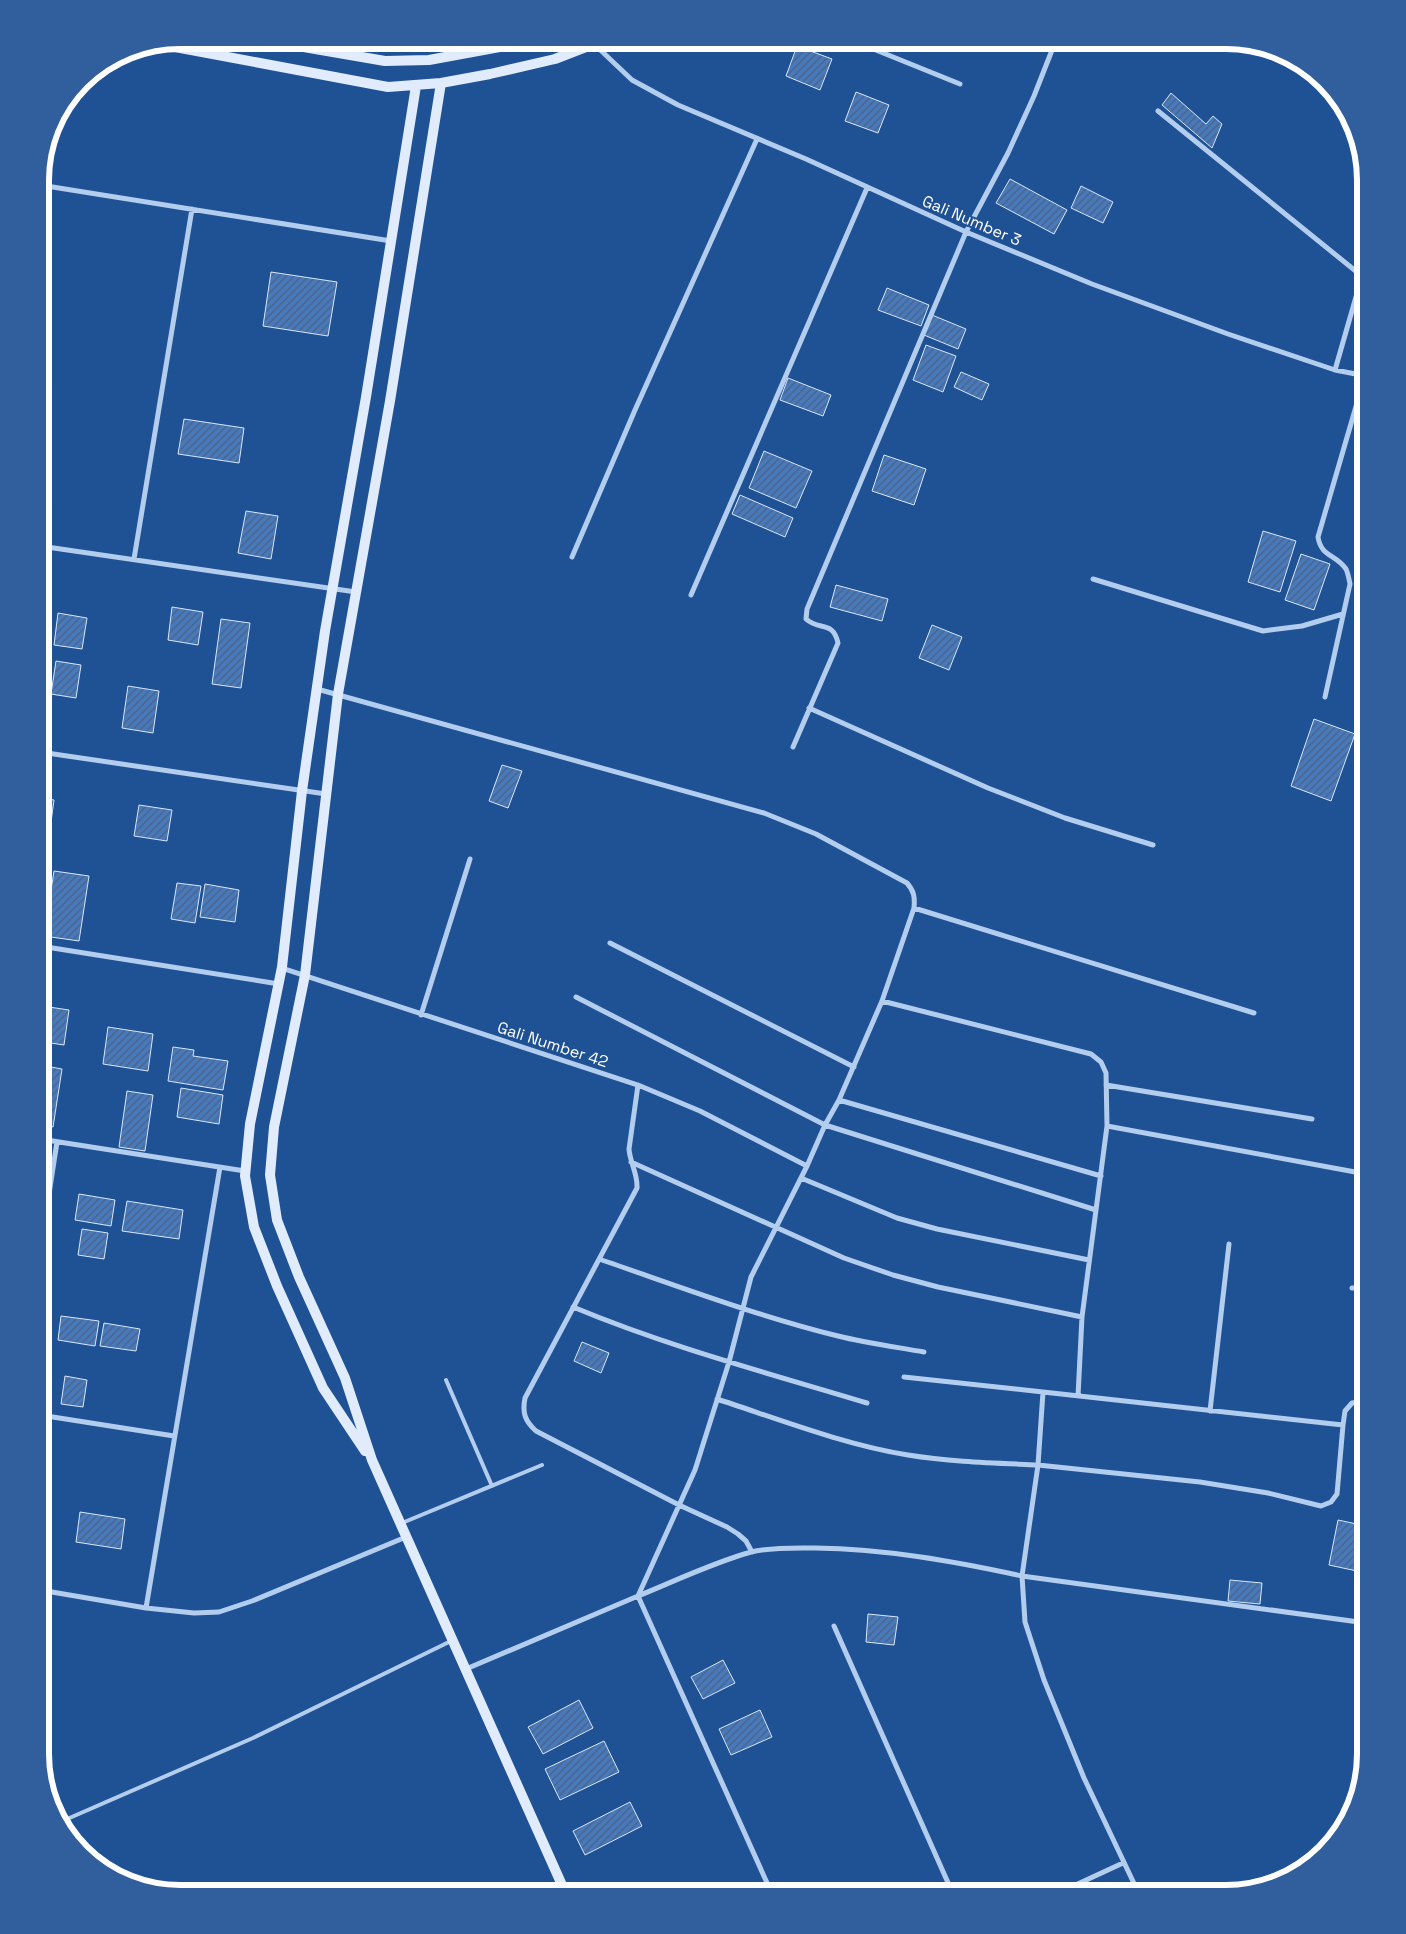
<svg xmlns="http://www.w3.org/2000/svg" width="1406" height="1934" viewBox="0 0 1406 1934" font-family="'Space Grotesk',sans-serif">
  <style>
    .building { fill: url(#building-hatch); stroke: #d9e7fa }
    .lines { fill: none; stroke-linecap: round; stroke-linejoin: round }
    .lane { stroke: #b3cdee; stroke-width: 4 }
    .street { stroke: #b3cdee; stroke-width: 5 }
    .secondary { stroke: #e0ebfb; stroke-width: 10 }
    .labels { text-anchor: middle; stroke-width: 4; stroke-linejoin: round; paint-order: stroke }
    .street-label { font-size: 16px; fill: #fff; stroke: #1f5195 }
    .rim { fill: none; stroke: #fff; stroke-width: 6 }
  </style>
  <defs>
    <pattern id="building-hatch" width="6" height="6" patternUnits="userSpaceOnUse" patternTransform="scale(1.25)"><rect width="6" height="6" fill="#4879bb"/><path d="M-1 1l2-2M0 6l6-6M5 7l2-2" fill="none" stroke="#4a6284"/></pattern>
  </defs>
  <rect width="100%" height="100%" fill="#1f5195"/>
  <!-- building -->
  <path class="building" d="M797 46 832 59 820 90 786 76Z
    M856 92 889 105 878 133 845 121Z
    M1171 93 1206 124 1213 116 1222 124 1212 148 1162 105Z
    M1010 179 1067 210 1054 234 996 203Z
    M1081 186 1113 202 1103 223 1071 208Z
    M271 272 337 282 328 336 263 326Z
    M887 288 929 305 921 326 878 310Z
    M932 315 966 329 958 349 924 335Z
    M926 345 956 356 943 392 913 380Z
    M961 372 989 384 982 400 954 387Z
    M788 378 831 395 823 416 780 400Z
    M184 419 244 428 239 463 178 454Z
    M764 451 812 471 796 508 749 488Z
    M884 455 926 469 914 505 872 491Z
    M740 495 793 518 785 537 732 514Z
    M246 511 278 516 271 559 238 553Z
    M1263 531 1296 541 1280 592 1248 582Z
    M1301 554 1330 564 1314 610 1285 600Z
    M836 585 888 599 882 621 830 607Z
    M172 607 203 612 198 645 168 640Z
    M58 613 87 618 82 649 54 645Z
    M221 619 250 623 241 688 212 684Z
    M932 625 962 637 949 670 919 658Z
    M56 661 81 665 76 698 51 694Z
    M40 668 49 669 41 721H40Z
    M128 686 159 691 153 733 122 728Z
    M1314 719 1355 734 1331 801 1291 786Z
    M502 765 522 771 508 808 489 801Z
    M40 788 48 789 47 799 54 800 50 829H44L41 845Z
    M139 805 172 810 167 841 134 836Z
    M54 871 89 876 79 941 44 936Z
    M177 883 201 886 195 923 171 919Z
    M205 884 239 890 235 922 200 917Z
    M49 1007 69 1010 64 1045 44 1042Z
    M108 1027 153 1034 148 1071 103 1064Z
    M173 1047 194 1050 193 1056 228 1061 223 1090 168 1081Z
    M40 1065 62 1069 53 1127 40 1125Z
    M181 1088 223 1095 219 1124 177 1117Z
    M127 1091 153 1095 145 1151 119 1147Z
    M79 1194 115 1200 111 1226 75 1220Z
    M127 1201 183 1210 179 1239 122 1231Z
    M82 1229 108 1233 104 1259 78 1255Z
    M61 1316 99 1321 95 1346 58 1340Z
    M104 1323 140 1329 136 1351 100 1346Z
    M582 1342 609 1353 601 1373 574 1361Z
    M65 1376 87 1380 83 1407 61 1404Z
    M40 1461 50 1462 46 1487 40 1486Z
    M80 1512 125 1519 121 1549 76 1542Z
    M1338 1520 1366 1526V1573L1329 1565Z
    M1230 1580 1262 1583 1260 1604 1228 1601Z
    M868 1614 898 1617 894 1645 866 1642Z
    M723 1660 735 1683 703 1699 691 1677Z
    M579 1700 593 1728 543 1754 528 1727Z
    M760 1710 772 1737 731 1755 719 1729Z
    M604 1741 619 1772 560 1800 545 1769Z
    M630 1802 642 1826 585 1855 573 1831Z"/>
  <g class="lines">
    <!-- lane -->
    <path class="lane" d="M446 1380 492 1486
      M402 1523 542 1465
      M58 1823 253 1738 451 1641"/>
    <!-- street -->
    <path class="street" d="M851 40 960 84
      M593 43 632 80 678 105 806 159 966 232 1092 284 1228 334 1335 370 1366 376
      M1158 111 1363 277
      M40 185 391 241
      M1335 370 1366 262
      M1357 403 1366 405
      M40 546 356 592
      M572 557 635 410 757 139
      M134 559 192 209
      M1093 579 1263 631 1302 626 1343 614
      M691 595 867 188
      M317 689 764 813 816 834 907 883C914 891 915 897 914 908L882 1001 839 1100 825 1125 807 1166 751 1277 729 1362 695 1470 638 1596
      M1325 697 1350 584C1349 579 1348 573 1346 569 1336 554 1321 557 1318 537L1357 403 1361 375
      M809 708 988 788 1065 818 1153 845
      M793 747 838 643C833 620 819 631 806 619L807 609 966 232 1008 153 1034 96 1056 40
      M40 752 326 794
      M914 908 1254 1013
      M610 943 854 1067
      M40 946 279 984
      M282 968 638 1085 700 1111 807 1166
      M576 997 825 1125 1096 1210
      M882 1001 1091 1054 1101 1062 1106 1073 1107 1126 1082 1317
      M421 1015 470 859
      M638 1085 629 1149C630 1163 638 1174 637 1188L525 1398C522 1413 525 1421 536 1431L679 1505 727 1527 738 1534 746 1541 752 1552
      M1106 1085 1312 1119
      M839 1100 1101 1176
      M1107 1126 1366 1174
      M40 1139 245 1171
      M631 1162 844 1258 893 1275 938 1287 1082 1317 1078 1396
      M801 1178 897 1218 937 1229 1089 1260
      M40 1252 57 1142
      M599 1259C678 1286 757 1316 838 1336 866 1343 896 1347 924 1352
      M1352 1288H1366
      M573 1307C669 1347 768 1373 867 1403
      M904 1377 1043 1392
      M717 1399C778 1419 845 1445 908 1455 951 1462 995 1463 1038 1465L1043 1392 1343 1425
      M1210 1411 1229 1244
      M40 1415 174 1436
      M40 1590 146 1608 194 1613 219 1612 252 1601 406 1537
      M638 1596C675 1581 712 1563 751 1552 771 1547 795 1548 815 1548 886 1549 953 1561 1022 1576L1038 1465 1200 1482 1268 1493 1321 1506 1331 1502 1337 1494 1343 1425 1345 1411 1352 1403 1366 1401
      M146 1608 220 1167
      M834 1626 953 1894
      M466 1669 638 1596 772 1894
      M1056 1894 1123 1863
      M1139 1894 1084 1778 1044 1680 1025 1622 1022 1576 1366 1623"/>
    <!-- secondary -->
    <path class="secondary" d="M263 40 385 61 429 60 538 40
      M159 44 388 87 441 83 490 74 555 59 604 40
      M441 83 390 401 338 694 305 975 274 1127 270 1175 277 1220 299 1277 345 1378 372 1460 566 1894
      M365 1451 323 1388 277 1286 254 1227 245 1176 250 1124 282 967 302 791 325 631 366 397 416 86"/>
  </g>
  <g class="labels">
    <!-- street labels -->
    <g class="street-label">
      <text transform="translate(972 220) rotate(23)" y="6">Gali Number 3</text>
      <text transform="translate(553 1044) rotate(18)" y="6">Gali Number 42</text>
    </g>
  </g>
  <!-- crop -->
  <path d="M0 0H1406V1934H0ZM180 49H1226A131 131 0 0 1 1357 180V1754A131 131 0 0 1 1226 1885H180A131 131 0 0 1 49 1754V180A131 131 0 0 1 180 49Z" fill="#315f9d" fill-rule="evenodd"/>
  <path class="rim" d="M180 49H1226A131 131 0 0 1 1357 180V1754A131 131 0 0 1 1226 1885H180A131 131 0 0 1 49 1754V180A131 131 0 0 1 180 49Z"/>
</svg>
